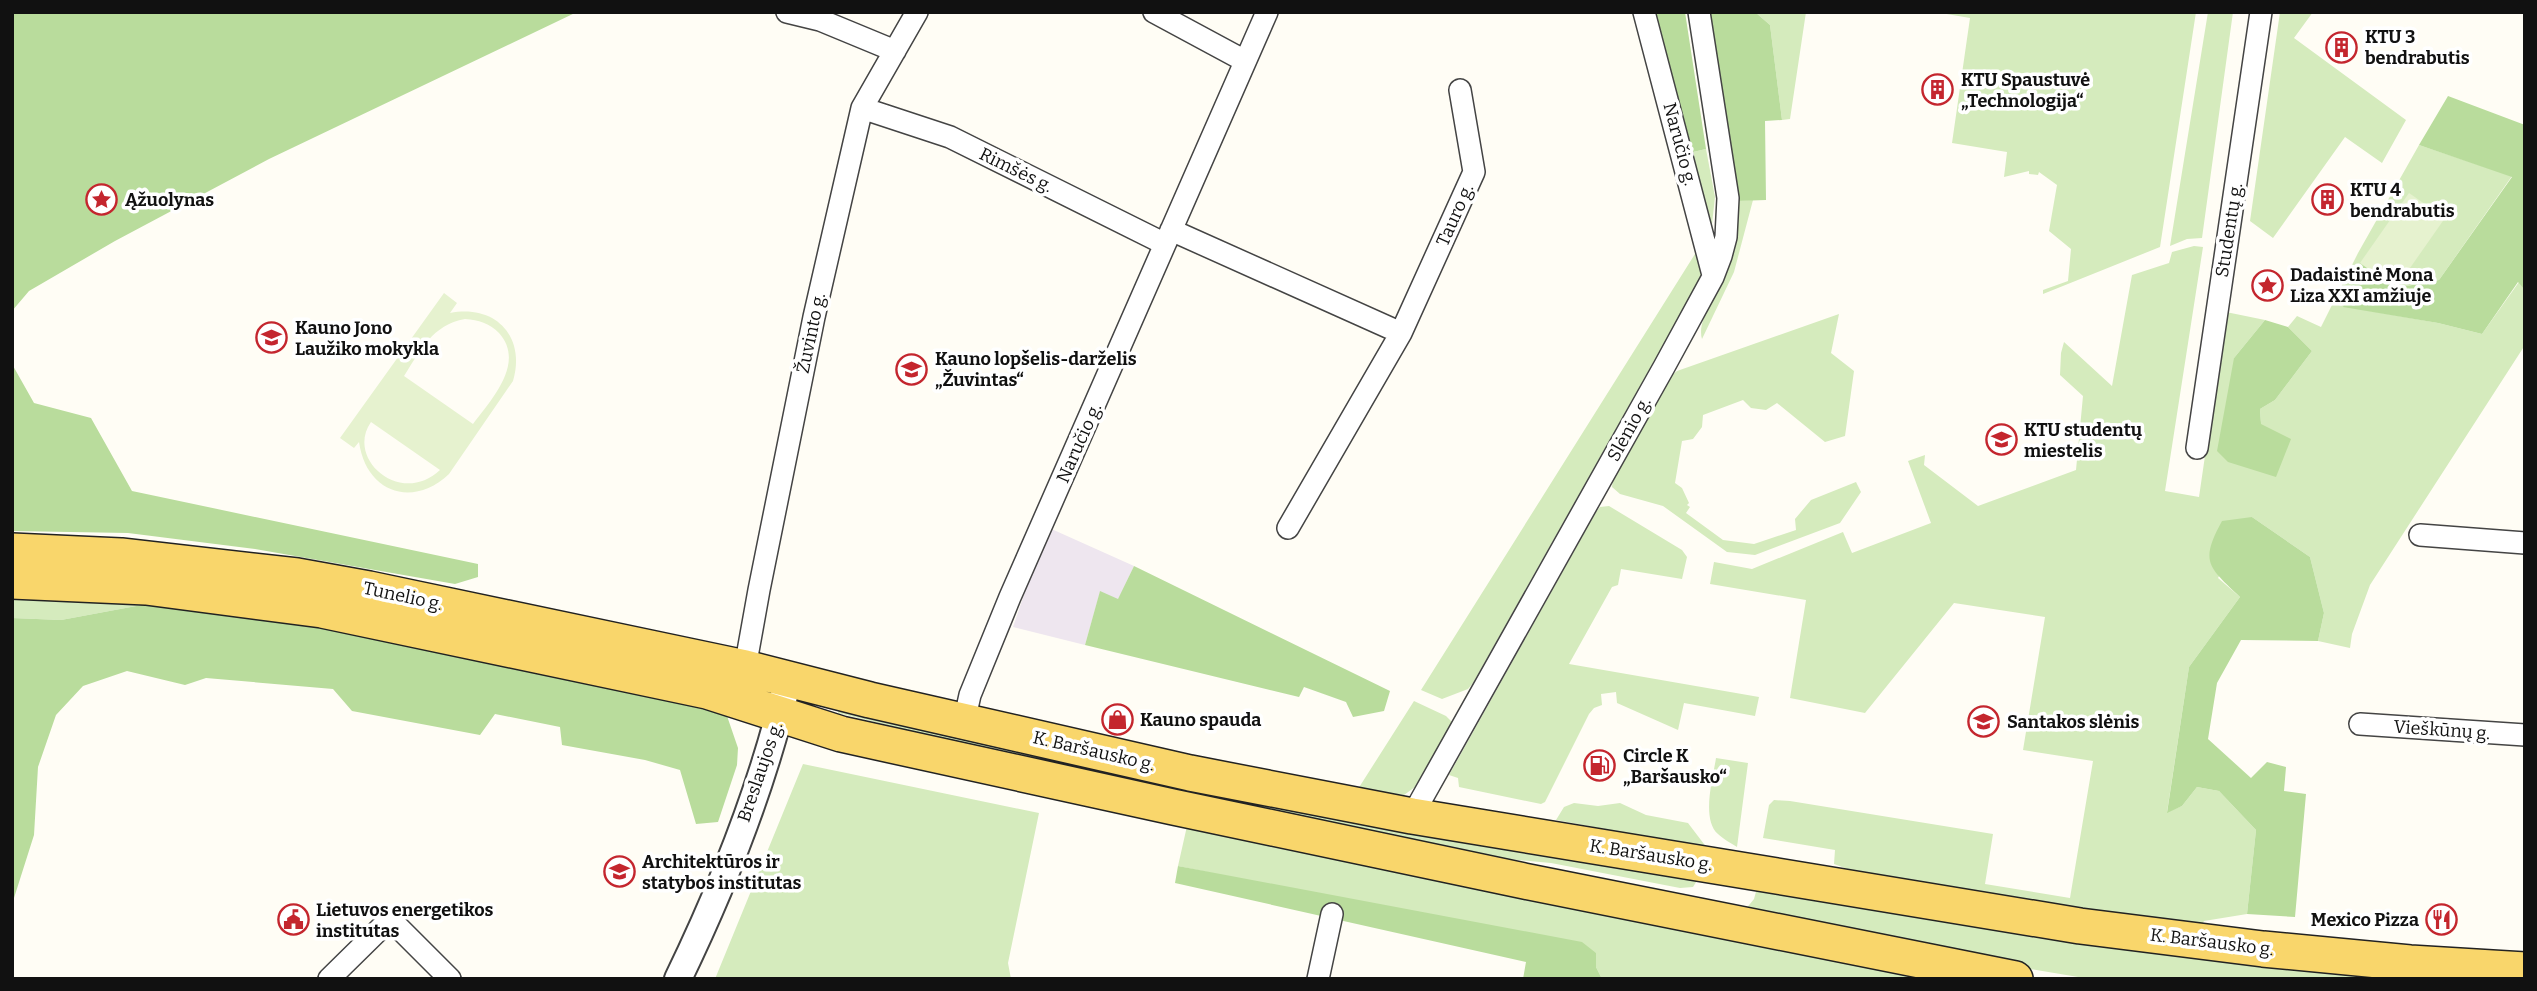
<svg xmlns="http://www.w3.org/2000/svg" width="2537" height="991" viewBox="0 0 2537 991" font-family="Bitter,serif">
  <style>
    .industrial { fill: #eee6ef }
    .green { fill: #d5ebbd }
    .forest { fill: #b9dc9c }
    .pitch { fill: #e6f2cf; fill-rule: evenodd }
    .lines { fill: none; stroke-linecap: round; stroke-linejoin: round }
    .minor-casing { stroke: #444; stroke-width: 24 }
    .tertiary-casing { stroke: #444; stroke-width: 30 }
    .primary-casing { stroke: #222; stroke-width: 38 }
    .minor { stroke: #fff; stroke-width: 21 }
    .tertiary { stroke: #fff; stroke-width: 26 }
    .primary { stroke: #f9d66b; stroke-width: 35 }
    .labels { text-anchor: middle; stroke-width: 7; stroke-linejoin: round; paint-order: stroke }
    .poi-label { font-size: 18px; font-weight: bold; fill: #111; stroke: #fff; text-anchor: start }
    .street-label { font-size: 18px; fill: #111; stroke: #fff }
  </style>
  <rect width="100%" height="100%" fill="#fffdf5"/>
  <!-- industrial -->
  <path class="industrial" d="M1047 527 1134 566 1118 600 1100 592 1085 645 1013 627Z"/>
  <!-- green -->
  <path class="green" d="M1755 12H1806L1790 119 1782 120 1770 25Z
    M1935 12H2196L2160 247 2043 294V290L2068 281 2071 249 2049 231 2057 185 2039 172 2038 175 2029 174V171L2004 177 2007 152 1952 143 1970 18Z
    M2208 12H2233L2202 238 2187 239 2170 246Z
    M2280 12H2313L2294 38 2406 120 2382 163 2345 137 2273 238 2250 221Z
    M2419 145 2512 176 2439 280 2396 288 2343 306 2438 323 2482 334 2519 282 2525 290V345L2370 585 2352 634 2350 648 2318 641 2324 613 2310 557 2252 517 2218 578 2240 597 2189 667 2167 812 2182 806 2197 787 2219 791 2256 830 2247 914 2204 921 2200 928 1858 873 1834 864 1835 850 1763 838 1769 805 1774 800 1790 801 1993 834 1985 884 2070 898 2093 761 2023 750 2045 617 1954 603 1865 713 1790 698 1806 600 1710 584 1714 562 1752 569 1843 532 1852 553 1931 523 1908 461 1925 455 1924 465 1978 506 2076 470 2083 396 2060 375 2061 353 2064 342 2112 386 2132 275 2169 263 2172 252 2194 246 2203 247 2165 491 2199 497 2226 312 2265 320 2234 358 2261 423 2260 409 2275 400 2312 351 2288 327 2297 316 2321 327 2358 253Z
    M1706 149 1715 197 1712 224 1708 221 1693 152Z
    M1753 200 1734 272 1702 339C1696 320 1720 290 1726 272 1735 249 1739 225 1737 201Z
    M1700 246 1703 274 1473 683 1468 689 1442 699 1421 690Z
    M1839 314 1831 353 1854 371 1845 436 1825 442 1777 403 1766 410 1751 408 1743 400 1703 415 1702 427 1693 439 1682 441 1675 483 1682 488 1689 503 1687 505 1690 507 1686 513 1723 540 1754 544 1796 530 1795 519 1811 500 1856 482 1861 492 1840 523 1755 555 1727 552 1663 506 1620 494 1612 487 1613 478 1671 376 1677 371Z
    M1609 506 1682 550 1687 557 1682 579 1621 569 1618 585 1612 587 1569 664 1759 697 1755 716 1684 703 1678 730 1617 703 1616 692 1601 694 1602 705 1594 708 1589 714 1545 802 1541 804 1459 787 1458 778 1449 775 1596 512 1600 507Z
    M12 599 147 604 61 620 12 618Z
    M1414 701 1446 716 1452 722 1415 787 1404 795 1358 789Z
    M839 706 1698 879 1693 887 1680 888 1551 863 1506 859 1099 776 838 713Z
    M1716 758 1748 763 1737 847C1731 843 1723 839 1718 834 1701 819 1713 778 1716 758Z
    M803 764 1039 813 1008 963 1011 979H715Z
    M1574 803 1598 806 1620 803 1646 815 1688 823 1707 848 1556 820 1564 807Z
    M1187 826 1929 979H1602L1596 967V953L1178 866Z
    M1757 888 2101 946 2190 958 2387 979H2090L2024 968 1745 910 1754 899Z"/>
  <!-- forest -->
  <path class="forest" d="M12 12H577L269 159 115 241 29 291 12 311Z
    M1654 12H1685L1706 149 1693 152Z
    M1708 12H1755L1770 25 1782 120 1765 121 1766 200 1737 201Z
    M2448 96 2525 125V290L2518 282 2482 334 2438 323 2343 307 2360 263 2396 288 2439 280 2512 177 2419 145Z
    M2265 320 2288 327 2312 351 2275 400 2260 409 2261 424 2291 439 2276 477 2228 462 2217 451 2234 358Z
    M12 364 34 403 91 418 132 491 478 564V577L455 584 255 549 128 533 12 531Z
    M2252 517 2310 557 2324 613 2318 641 2241 640 2217 683 2208 739 2251 778 2267 762 2286 767 2284 791 2306 794 2295 917 2247 914 2256 830 2219 791 2197 787 2182 806 2167 813 2189 667 2240 597C2209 567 2199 563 2222 521Z
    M1134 566 1390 691 1384 711 1353 717 1346 702 1304 687 1299 697 1085 645 1100 591 1118 599Z
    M147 604 280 618 690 704 726 713 738 748 737 765 718 822 696 824 680 770 645 760 562 745 560 727 495 714 480 735 352 711 333 689 206 678 185 685 127 671 83 686 56 715 38 767 34 835 14 898 12 618 61 620Z
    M1178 866 1582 942 1596 953V967L1602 979H1523L1526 962 1175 883Z"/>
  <!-- pitch -->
  <path class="pitch" d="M2409 193 2445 218 2396 288 2360 263Z
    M444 293 457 303 450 313C496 304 526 337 513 381L449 474C412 509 366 492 359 442L354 448 340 438ZM465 319C479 320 489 323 499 333 526 363 491 400 473 424L404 376C421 350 432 325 465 319ZM371 422 440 470C401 507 345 459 371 422Z"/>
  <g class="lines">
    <defs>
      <path id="minor" d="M787 12 820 20 895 51
        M1154 12 1245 61
        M1644 12 1713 275
        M862 108 950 137 1165 244
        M1171 230 1401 333
        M2197 448 2261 12
        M1288 528 1401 333 1474 172 1460 90
        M2420 535 2525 543
        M745 668 759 590 814 317 862 108 917 12
        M964 722 970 695 1010 597 1267 12
        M2360 724 2525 735
        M1412 816 1664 367 1713 277 1721 256 1726 237 1728 198 1699 12
        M329 979 390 919 450 979
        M1318 979 1332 914"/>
      <path id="tertiary" d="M678 979C723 886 765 780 788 679"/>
      <path id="primary" d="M12 551 121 556 297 576 369 589 745 668 870 700 1190 773 1412 816 2080 926 2263 949 2410 963 2525 970
        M12 581 146 587 322 610 707 691 841 734 1173 807 1524 881 2015 979"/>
    </defs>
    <!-- minor casing -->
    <use href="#minor" class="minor-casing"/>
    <!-- tertiary casing -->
    <use href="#tertiary" class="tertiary-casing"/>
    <!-- primary casing -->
    <use href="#primary" class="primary-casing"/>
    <!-- minor -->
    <use href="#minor" class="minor"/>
    <!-- tertiary -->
    <use href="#tertiary" class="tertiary"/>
    <!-- primary -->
    <use href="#primary" class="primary"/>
  </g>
  <!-- icons -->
  <defs>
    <symbol id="building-ring" viewBox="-11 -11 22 22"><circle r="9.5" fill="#fff" stroke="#c4262e" stroke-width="1.5"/><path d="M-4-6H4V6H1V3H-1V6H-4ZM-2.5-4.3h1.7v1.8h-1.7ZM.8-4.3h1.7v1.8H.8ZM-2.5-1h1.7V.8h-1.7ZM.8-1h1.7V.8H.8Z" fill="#c4262e"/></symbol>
    <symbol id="sight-ring" viewBox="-11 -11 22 22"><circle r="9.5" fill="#fff" stroke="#c4262e" stroke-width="1.5"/><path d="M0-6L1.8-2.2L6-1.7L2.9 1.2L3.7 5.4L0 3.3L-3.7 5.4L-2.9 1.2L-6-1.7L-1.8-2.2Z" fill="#c4262e"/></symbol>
    <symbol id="school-ring" viewBox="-11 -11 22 22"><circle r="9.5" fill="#fff" stroke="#c4262e" stroke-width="1.5"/><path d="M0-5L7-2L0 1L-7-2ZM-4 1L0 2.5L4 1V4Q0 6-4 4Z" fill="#c4262e"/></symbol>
    <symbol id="university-ring" viewBox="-11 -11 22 22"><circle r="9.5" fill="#fff" stroke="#c4262e" stroke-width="1.5"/><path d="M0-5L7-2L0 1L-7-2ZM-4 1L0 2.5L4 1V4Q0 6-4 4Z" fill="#c4262e"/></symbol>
    <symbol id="shop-ring" viewBox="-11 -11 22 22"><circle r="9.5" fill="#fff" stroke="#c4262e" stroke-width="1.5"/><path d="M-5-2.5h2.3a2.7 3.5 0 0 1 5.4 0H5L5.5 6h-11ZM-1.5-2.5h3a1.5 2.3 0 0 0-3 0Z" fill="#c4262e"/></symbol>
    <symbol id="fuel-ring" viewBox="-11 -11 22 22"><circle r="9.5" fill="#fff" stroke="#c4262e" stroke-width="1.5"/><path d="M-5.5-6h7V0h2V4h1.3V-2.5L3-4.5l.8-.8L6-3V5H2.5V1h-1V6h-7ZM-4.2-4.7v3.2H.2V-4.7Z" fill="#c4262e"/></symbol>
    <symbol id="civic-ring" viewBox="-11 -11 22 22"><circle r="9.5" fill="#fff" stroke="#c4262e" stroke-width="1.5"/><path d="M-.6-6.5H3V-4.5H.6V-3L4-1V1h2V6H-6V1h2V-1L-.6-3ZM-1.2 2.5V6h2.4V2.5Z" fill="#c4262e"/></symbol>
    <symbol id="restaurant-ring" viewBox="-11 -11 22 22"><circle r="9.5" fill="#fff" stroke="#c4262e" stroke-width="1.5"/><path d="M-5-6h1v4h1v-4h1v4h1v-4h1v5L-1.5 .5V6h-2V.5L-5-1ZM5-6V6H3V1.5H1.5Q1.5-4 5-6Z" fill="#c4262e"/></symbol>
  </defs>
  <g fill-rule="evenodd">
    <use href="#building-ring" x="2324" y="30" width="35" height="35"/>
    <use href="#building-ring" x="1920" y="72" width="35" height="35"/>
    <use href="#sight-ring" x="84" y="182" width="35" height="35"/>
    <use href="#building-ring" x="2310" y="182" width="35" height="35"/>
    <use href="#sight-ring" x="2250" y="268" width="35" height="35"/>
    <use href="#school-ring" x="254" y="320" width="35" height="35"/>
    <use href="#school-ring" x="894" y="352" width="35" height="35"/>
    <use href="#university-ring" x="1984" y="422" width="35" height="35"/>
    <use href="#shop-ring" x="1100" y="702" width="35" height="35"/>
    <use href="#university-ring" x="1966" y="704" width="35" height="35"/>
    <use href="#fuel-ring" x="1582" y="748" width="35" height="35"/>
    <use href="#university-ring" x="602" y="854" width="35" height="35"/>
    <use href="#civic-ring" x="276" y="902" width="35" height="35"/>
    <use href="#restaurant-ring" x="2424" y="902" width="35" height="35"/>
  </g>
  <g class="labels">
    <!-- poi labels -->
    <g class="poi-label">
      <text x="2365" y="43">KTU 3<tspan x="2365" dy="21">bendrabutis</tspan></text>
      <text x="1961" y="86">KTU Spaustuvė<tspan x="1961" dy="21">„Technologija“</tspan></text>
      <text x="2350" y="196">KTU 4<tspan x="2350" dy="21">bendrabutis</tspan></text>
      <text x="125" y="206">Ąžuolynas</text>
      <text x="2290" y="281">Dadaistinė Mona<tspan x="2290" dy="21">Liza XXI amžiuje</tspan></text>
      <text x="295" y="334">Kauno Jono<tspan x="295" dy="21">Laužiko mokykla</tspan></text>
      <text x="935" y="365">Kauno lopšelis-darželis<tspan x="935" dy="21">„Žuvintas“</tspan></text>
      <text x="2024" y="436">KTU studentų<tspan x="2024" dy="21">miestelis</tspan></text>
      <text x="1140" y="726">Kauno spauda</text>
      <text x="2007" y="728">Santakos slėnis</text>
      <text x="1623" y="762">Circle K<tspan x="1623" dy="21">„Baršausko“</tspan></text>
      <text x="642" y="868">Architektūros ir<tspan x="642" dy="21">statybos institutas</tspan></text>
      <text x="316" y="916">Lietuvos energetikos<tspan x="316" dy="21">institutas</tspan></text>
      <text x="2419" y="926" text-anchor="end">Mexico Pizza</text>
    </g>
    <!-- street labels -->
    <g class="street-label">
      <text transform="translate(1680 144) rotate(75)" y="6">Naručio g.</text>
      <text transform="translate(1016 170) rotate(26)" y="6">Rimšės g.</text>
      <text transform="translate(1455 215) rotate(-66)" y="6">Tauro g.</text>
      <text transform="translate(2229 230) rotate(-81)" y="6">Studentų g.</text>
      <text transform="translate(811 333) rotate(-78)" y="6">Žuvinto g.</text>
      <text transform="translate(1629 429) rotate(-61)" y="6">Slėnio g.</text>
      <text transform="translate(1079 443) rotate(-66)" y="6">Naručio g.</text>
      <text transform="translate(403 596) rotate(12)" y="6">Tunelio g.</text>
      <text transform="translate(2442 730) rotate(4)" y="6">Vieškūnų g.</text>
      <text transform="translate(1094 751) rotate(13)" y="6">K. Baršausko g.</text>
      <text transform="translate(760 772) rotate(-71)" y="6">Breslaujos g.</text>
      <text transform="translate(1651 855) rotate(9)" y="6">K. Baršausko g.</text>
      <text transform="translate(2212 942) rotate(7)" y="6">K. Baršausko g.</text>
    </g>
  </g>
  <!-- border -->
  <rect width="2537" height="991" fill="none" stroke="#111111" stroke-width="28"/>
</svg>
